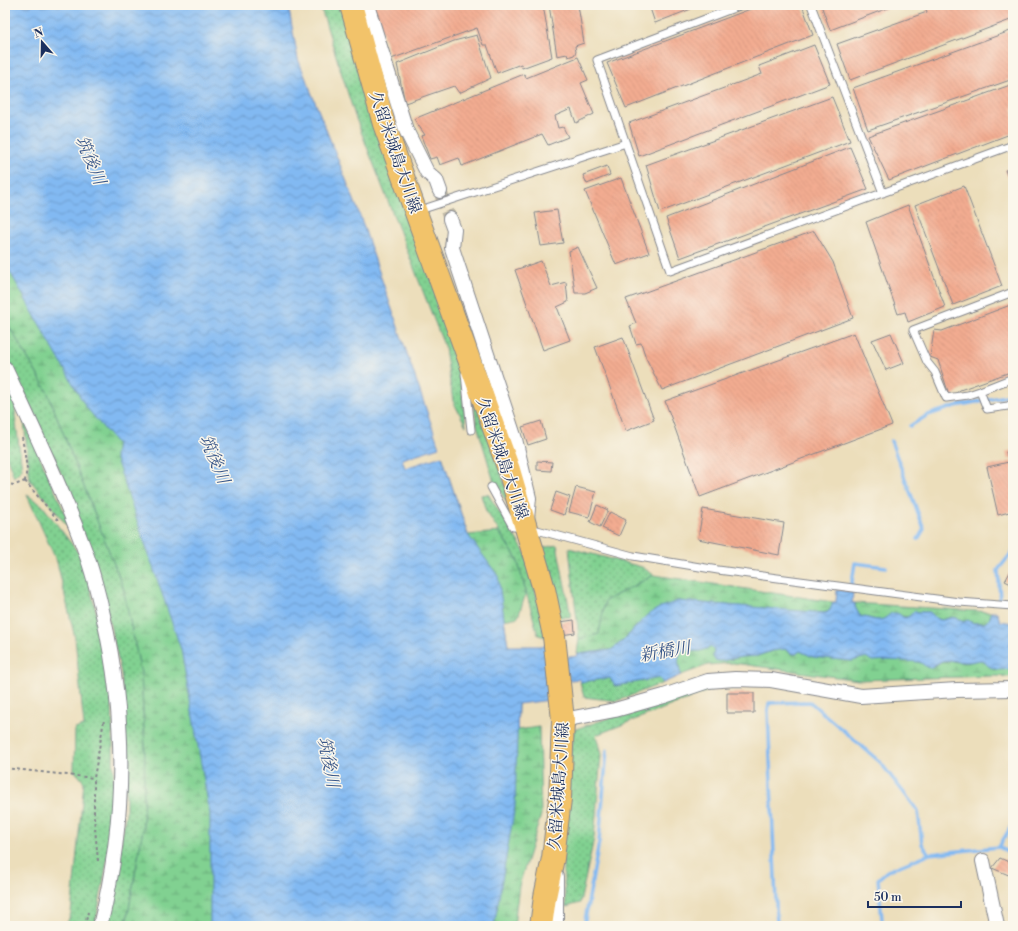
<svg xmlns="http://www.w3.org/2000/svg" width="1018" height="931" viewBox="0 0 1018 931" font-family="'Libre Bodoni','Noto Serif JP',serif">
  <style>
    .grass { fill: url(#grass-dots); stroke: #4e8078 }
    .wetland { fill: url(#wetland-marsh); stroke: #4e8078 }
    .water { fill: url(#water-waves); stroke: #4e74a8 }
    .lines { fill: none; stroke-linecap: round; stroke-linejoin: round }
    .stream { stroke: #82b9f2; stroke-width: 3.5 }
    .building { fill: url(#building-back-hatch) }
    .minor-tunnel { stroke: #c2bba8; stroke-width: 14; stroke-dasharray: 14 7; stroke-linecap: butt }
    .service-casing { stroke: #84868c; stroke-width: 9 }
    .minor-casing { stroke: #84868c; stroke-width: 16 }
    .primary-casing { stroke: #84868c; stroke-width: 24 }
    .path { stroke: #84868c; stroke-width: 2; stroke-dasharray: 3 3; stroke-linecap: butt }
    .service { stroke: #fff; stroke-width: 7 }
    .minor { stroke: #fff; stroke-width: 14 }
    .primary { stroke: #f2c36a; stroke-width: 22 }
    .labels { text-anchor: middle; stroke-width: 3; stroke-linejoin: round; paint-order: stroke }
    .street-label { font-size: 16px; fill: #1b2f5e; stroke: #fbf7ec }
    .water-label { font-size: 17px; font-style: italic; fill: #3a588a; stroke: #fbf7ec }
  </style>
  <defs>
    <pattern id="grass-dots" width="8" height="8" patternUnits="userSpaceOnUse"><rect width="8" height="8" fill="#81d191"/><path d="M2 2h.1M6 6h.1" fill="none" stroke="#69aa7a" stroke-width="1.8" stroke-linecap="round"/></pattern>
    <pattern id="wetland-marsh" width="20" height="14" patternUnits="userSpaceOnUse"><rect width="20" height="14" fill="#81d191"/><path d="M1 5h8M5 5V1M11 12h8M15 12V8" fill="none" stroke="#69aa7a"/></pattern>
    <pattern id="water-waves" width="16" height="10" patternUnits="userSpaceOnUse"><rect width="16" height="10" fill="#82b9f2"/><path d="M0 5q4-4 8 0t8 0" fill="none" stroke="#6a97c7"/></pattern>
    <pattern id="building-back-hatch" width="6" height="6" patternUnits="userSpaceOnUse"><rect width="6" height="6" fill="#f3ac91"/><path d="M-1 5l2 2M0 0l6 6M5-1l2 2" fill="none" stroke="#d0947f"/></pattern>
  </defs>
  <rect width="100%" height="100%" fill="#fbf7ec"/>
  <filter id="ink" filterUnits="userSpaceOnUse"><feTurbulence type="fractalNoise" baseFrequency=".025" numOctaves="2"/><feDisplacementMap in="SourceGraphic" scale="8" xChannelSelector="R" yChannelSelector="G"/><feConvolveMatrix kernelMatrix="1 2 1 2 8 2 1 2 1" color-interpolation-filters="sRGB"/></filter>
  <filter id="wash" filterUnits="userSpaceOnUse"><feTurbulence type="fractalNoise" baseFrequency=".012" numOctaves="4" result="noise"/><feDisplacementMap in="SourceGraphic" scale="16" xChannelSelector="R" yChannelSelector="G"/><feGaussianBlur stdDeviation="0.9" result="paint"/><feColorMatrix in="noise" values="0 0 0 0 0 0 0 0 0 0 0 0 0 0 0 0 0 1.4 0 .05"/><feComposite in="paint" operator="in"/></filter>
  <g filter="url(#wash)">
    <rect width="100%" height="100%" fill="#ecdebb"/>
    <!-- grass -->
    <path class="grass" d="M320 5H343L457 349 466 426 453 401 445 348 355 116Z
      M5 319 47 391 123 587 141 673 145 746 143 829 126 926H105L111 903 126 813V744L121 673 101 585 66 484 5 355Z
      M5 380 16 404 15 416 22 469 14 477 5 452Z
      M470 385 516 516 494 482 477 425Z
      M24 421 74 534 30 480Z
      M488 494 526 554 547 637 538 635 517 559 486 511 481 495Z
      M27 495 42 505 80 555 88 579 101 632 112 703 114 789 109 850 95 926H66L71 913 84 782 74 770 75 729 84 726 75 638 57 562Z
      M557 545 571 617H559L542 548Z
      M569 548 642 567 654 575 605 601 599 634 579 639Z
      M611 678 615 686 660 678 663 683 617 701 584 697 580 682Z
      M708 685 713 689 596 735 601 755 594 838 580 903 566 907 561 841 573 730Z"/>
    <!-- wetland -->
    <path class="wetland" d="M5 247 116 432 214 758 222 926H126L143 829 145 746 141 673 123 587 47 391 5 319Z
      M442 456 468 535 499 532 517 559 526 593 518 617 504 620 508 646 498 654Z
      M654 575 833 602C832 611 827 613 818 613L678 601 636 627 623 641 611 650 577 654 579 639 599 634 605 601Z
      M855 603 991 612 990 618 986 623 963 622 958 618 951 617 942 620 936 618 929 612H917L915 610 909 617 901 616 895 613C889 615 889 617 884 619 878 622 867 617 860 616L855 607Z
      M708 647H712L714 649V653L728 660 741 657 757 656 779 649H785L791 654H796L800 651 813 657 852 661 866 657C875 662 880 660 890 660 904 659 919 661 933 667 949 656 952 664 969 662 973 662 977 660 981 660 994 662 998 673 1013 668V677L994 676 858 680 733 663 708 665 681 675C679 666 676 658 682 651H700Z
      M517 688 518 704 517 730 539 727 541 815 519 886 514 926H479Z"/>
    <!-- water -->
    <path class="water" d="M5 5H288L298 59 358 210 439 447 402 459 405 468 442 456 468 535 498 576 508 646H546L548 660 577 656V654L611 650 623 641 647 615 661 607 678 601 826 613 830 610 833 602H836L837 590 853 592 852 603H855V607L860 616C867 617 877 622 883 619 887 618 889 613 894 613 904 612 901 626 915 610L917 612H930C932 614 934 617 937 619 946 623 951 612 963 622L968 620 973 623H985L990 618 991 612H997L1000 621 1013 623V668C1001 671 990 671 983 660 977 660 972 662 966 662 958 662 948 658 940 662 935 664 933 667 928 668L920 662 890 660 872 661 866 657 852 661 813 657 800 651 796 654 791 653 785 649 771 651 757 656 741 657 720 661 715 660 713 657 714 649 711 647 700 651H682C676 658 679 666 681 675L663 683 659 678 615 686 610 678 580 682V679L550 682V700L518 704 515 806 494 926H210V814L181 649 115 456 117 444 86 407 5 263Z"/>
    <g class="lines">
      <!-- stream -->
      <path class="stream" d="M910 426 928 415 956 406 1011 395 1013 394
        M891 441 924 529 918 539
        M851 588 855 563 886 567
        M1000 599 998 570 1013 551
        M999 847 1013 823
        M882 919 878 879 887 871 929 854
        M584 926 599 842 607 750
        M777 926 768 711 769 703 810 702 880 762 918 811 922 844 929 854 999 847 1013 855"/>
    </g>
    <g id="blocks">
      <!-- building -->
      <path class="building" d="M373 5H543L552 57 522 68 521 64 497 73 487 45H483L477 28 391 59Z
        M549 5H578L584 43 575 46 576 52 574 55 568 57 567 54 557 56Z
        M649 5H690L691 9 655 23Z
        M761 5H802L813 35 626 108 607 63Z
        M821 5H896L830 30Z
        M924 5H1013V19L850 80 837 44 927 12Z
        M1013 30V79L868 130 853 88Z
        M477 35 491 78 459 93 454 86 405 103 397 64 454 41Z
        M814 45 830 84 639 156 629 123 762 74 759 66Z
        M578 57 588 80 581 83 594 114 576 123 571 109 555 116 558 128 563 127 568 137 548 145 542 134 462 166 459 158 440 165 437 157 430 159 421 136 425 135 414 119 524 74 526 78Z
        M1013 84V133L889 180 868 136Z
        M832 97 850 141 660 212 646 165Z
        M850 147 868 189 680 258 666 218Z
        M607 166 610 175 587 184 583 175Z
        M1013 168V189L1005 170Z
        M621 178 649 253 616 265 585 191Z
        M964 186 1002 286 953 305 915 205Z
        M908 205 945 307 908 322 905 312 898 314 866 222Z
        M557 210 563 243 541 246 535 213Z
        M814 231 833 262 853 318 662 390 646 358 641 343 636 344 630 326 636 323 626 299Z
        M578 247 597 288 585 293H575L569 251Z
        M541 261 551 286 566 282 568 302 557 307 570 340 543 350 515 270Z
        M1013 304V371L960 390 950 398 938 360 930 357 934 330 942 331Z
        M854 333 892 425 700 497 665 401Z
        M891 333 904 363 886 370 872 340Z
        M623 337 654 420 626 431 595 347Z
        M541 421 546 439 528 445 522 427Z
        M1013 450V458L1008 459 1006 452Z
        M537 461 552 462 551 471 537 470Z
        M1013 461V511L998 515 987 467Z
        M576 487 596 492 589 517 569 512Z
        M556 492 570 497 564 515 550 510Z
        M597 505 608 510 600 527 590 522Z
        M703 509 784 523 779 555 698 539Z
        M610 512 626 520 619 536 602 528Z
        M1013 567V585L1005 581Z
        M574 620 575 633 561 635 560 622Z
        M727 693H754V713H727Z
        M1000 858 1013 864V872L1011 876 992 868Z"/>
    </g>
  </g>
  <g filter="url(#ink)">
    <use href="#blocks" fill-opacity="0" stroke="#84868c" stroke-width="1"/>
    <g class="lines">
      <!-- minor-tunnel -->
      <path class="minor-tunnel" d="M440 191 450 219"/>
      <defs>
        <path id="service" d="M742 5 597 60 670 271 1013 145
          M811 5 883 193
          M417 211 626 143
          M1013 292 913 330 927 362 935 372 946 398 968 395 980 391 987 409 1008 406 1013 403
          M465 374 471 430
          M980 391 1013 378
          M491 487 513 527H526L633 556 718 570 959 602 1013 606"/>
        <path id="minor" d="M367 5 406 130 427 172 436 180 440 191
          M450 219 454 230 452 248 515 439 529 498 527 519
          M5 368C33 428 62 488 85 551 93 572 98 593 103 615 127 718 126 823 100 926
          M563 720 615 710 664 696 708 681 735 679 771 680 861 696 957 690 1013 689
          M983 861 997 926
          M556 926V876"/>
        <path id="primary" d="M351 5 384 124 509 470 544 589 554 636 563 720 560 799 553 858 545 897 541 926"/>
      </defs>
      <!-- service casing -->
      <use href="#service" class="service-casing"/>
      <!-- minor casing -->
      <use href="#minor" class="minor-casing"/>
      <!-- primary casing -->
      <use href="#primary" class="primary-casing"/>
      <!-- path -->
      <path class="path" d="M22 437 27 468 25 481
        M25 481 58 520
        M5 484 15 485 25 481
        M5 768 94 778
        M98 861 94 817V778L104 720
        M85 926 88 912"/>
      <!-- service -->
      <use href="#service" class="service"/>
      <!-- minor -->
      <use href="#minor" class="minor"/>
      <!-- primary -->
      <use href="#primary" class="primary"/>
    </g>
  </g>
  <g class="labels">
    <!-- street labels -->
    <g class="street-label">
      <text transform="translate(396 152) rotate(71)" y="6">久留米城島大川線</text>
      <text transform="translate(503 458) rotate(71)" y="6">久留米城島大川線</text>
      <text transform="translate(558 786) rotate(-86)" y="6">久留米城島大川線</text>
    </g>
    <!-- water labels -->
    <g class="water-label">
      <text transform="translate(91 160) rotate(67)" y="6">筑後川</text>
      <text transform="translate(215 459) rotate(67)" y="6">筑後川</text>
      <text transform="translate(665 651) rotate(-9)" y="6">新橋川</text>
      <text transform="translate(329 762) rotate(79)" y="6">筑後川</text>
    </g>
  </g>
  <!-- margin -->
  <rect width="1018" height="931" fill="none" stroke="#fbf7ec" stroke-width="20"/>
  <!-- north arrow -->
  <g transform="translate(42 42) rotate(340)" stroke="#fbf7ec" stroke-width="3" paint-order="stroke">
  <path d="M0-3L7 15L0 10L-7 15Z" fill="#1b2f5e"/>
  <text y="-6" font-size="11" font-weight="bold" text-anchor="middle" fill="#1b2f5e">N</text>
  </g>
  <!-- scale -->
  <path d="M868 901v6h93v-6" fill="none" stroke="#1b2f5e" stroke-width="2"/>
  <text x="874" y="901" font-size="12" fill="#1b2f5e" stroke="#fbf7ec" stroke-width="3" paint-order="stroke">50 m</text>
</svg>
